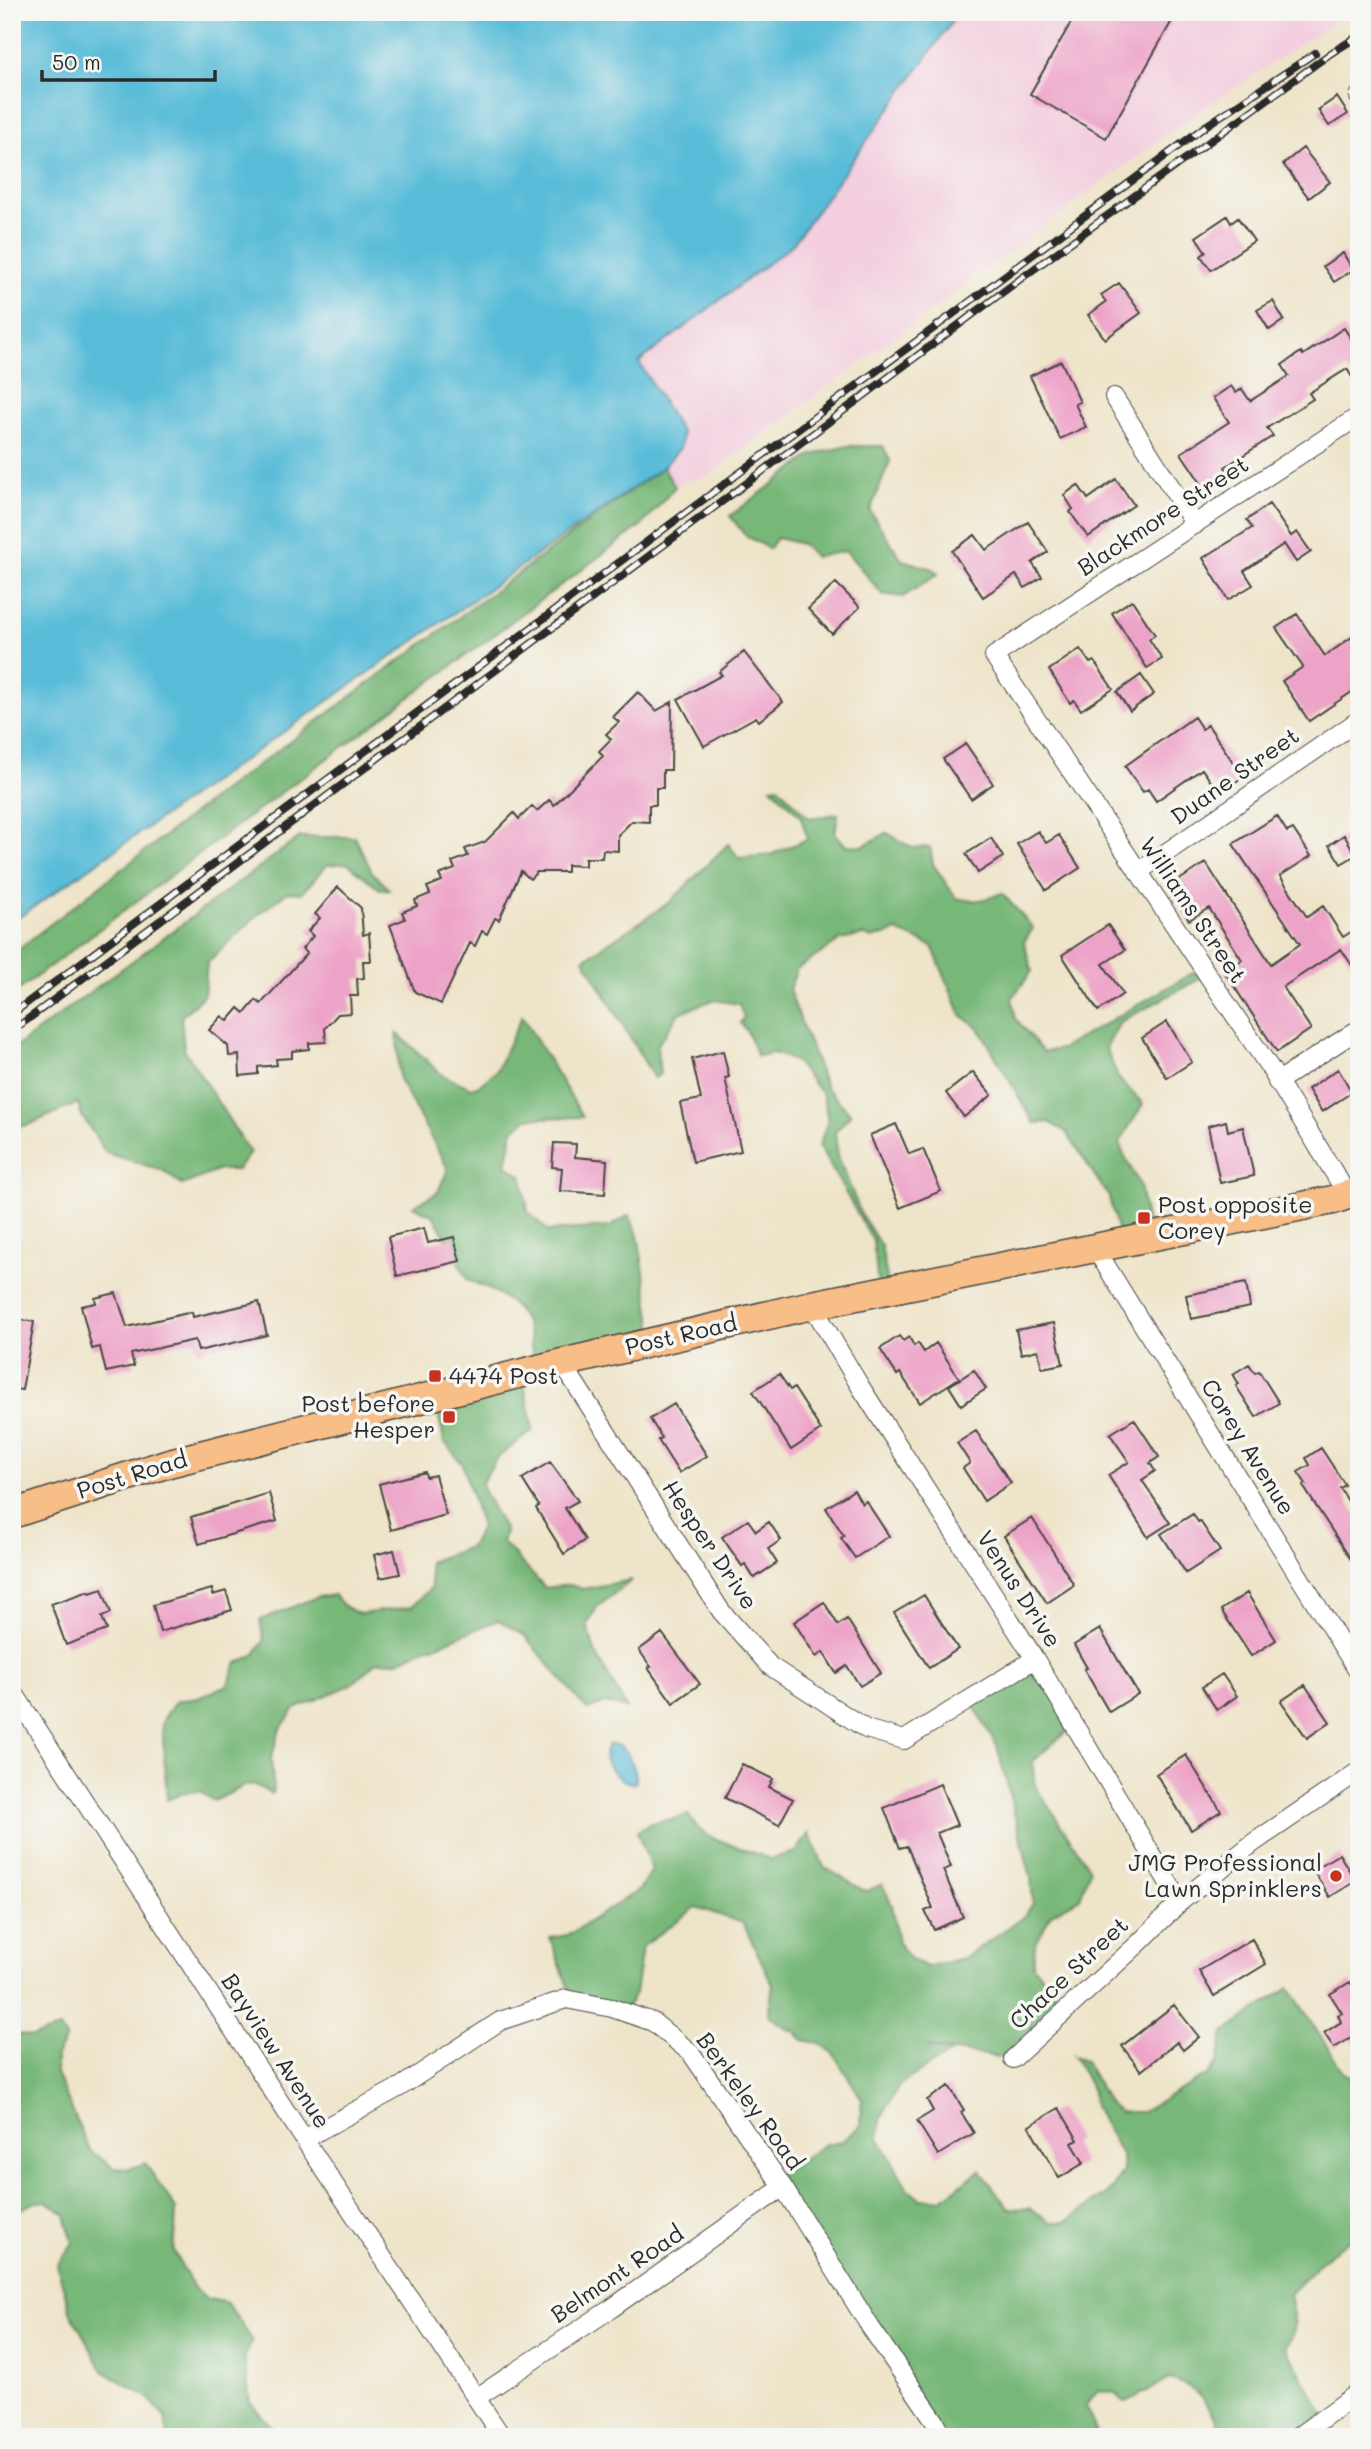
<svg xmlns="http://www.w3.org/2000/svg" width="1371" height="2449" viewBox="0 0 1371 2449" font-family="Mali,sans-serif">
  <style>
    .built { fill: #f3cfdf }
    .forest { fill: #77b778; stroke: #517152; stroke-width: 2 }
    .water { fill: #59bcd8; stroke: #427482; stroke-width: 2 }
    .building { fill: #eda3c7 }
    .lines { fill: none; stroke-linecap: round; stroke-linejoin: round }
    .minor-casing { stroke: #484743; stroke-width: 20 }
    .primary-casing { stroke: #484743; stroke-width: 31 }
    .minor { stroke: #fff; stroke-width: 18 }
    .primary { stroke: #f7be88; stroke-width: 28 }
    .rail-casing { stroke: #2b2b2b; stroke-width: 8 }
    .rail { stroke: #f6f6f2; stroke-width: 5; stroke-dasharray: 16; stroke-linecap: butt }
    .poi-dot { fill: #c8321e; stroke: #f6f6f2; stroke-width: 2.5 }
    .labels { text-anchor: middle; stroke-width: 7; stroke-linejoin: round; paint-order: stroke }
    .street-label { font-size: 23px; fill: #2b2b2b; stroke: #f6f6f2 }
    .poi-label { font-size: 23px; fill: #2b2b2b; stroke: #f6f6f2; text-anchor: start }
  </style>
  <rect width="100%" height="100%" fill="#f6f6f2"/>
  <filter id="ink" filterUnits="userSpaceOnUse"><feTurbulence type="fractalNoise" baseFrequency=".0143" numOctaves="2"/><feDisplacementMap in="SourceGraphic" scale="14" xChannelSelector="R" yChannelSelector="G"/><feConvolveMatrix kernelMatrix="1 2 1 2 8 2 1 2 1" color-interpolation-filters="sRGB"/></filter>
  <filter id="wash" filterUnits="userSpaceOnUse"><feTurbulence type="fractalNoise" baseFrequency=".00686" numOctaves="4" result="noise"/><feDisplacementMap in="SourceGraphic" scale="28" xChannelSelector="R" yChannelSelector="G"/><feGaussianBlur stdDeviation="1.57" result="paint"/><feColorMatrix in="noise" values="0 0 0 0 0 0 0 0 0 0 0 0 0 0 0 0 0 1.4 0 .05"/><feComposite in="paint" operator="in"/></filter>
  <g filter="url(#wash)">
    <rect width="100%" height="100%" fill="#eee4c9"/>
    <!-- built -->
    <path class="built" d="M959 12H1349L1189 118 709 475 675 486 663 467 680 448 638 362 792 245Z"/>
    <!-- forest -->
    <path class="forest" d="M848 446H883L890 461 870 511 902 560 933 569 938 574 903 597 882 594 846 551 815 557 802 544 777 538 769 549 745 535 730 516 812 455Z
      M663 467 675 487 643 524 239 824 12 995V954L216 796Z
      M778 786 809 818 838 814 835 833 845 845 863 846 887 833 912 848 930 847 933 864 956 898C974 903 986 900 1002 893L1033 928 1024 942 1032 971 1012 998 1016 1019 1043 1052 1061 1049 1200 969 1203 977 1120 1022 1106 1048 1118 1078 1143 1104 1120 1142 1122 1151 1140 1185 1149 1238 1121 1244 1109 1197 1066 1132 1049 1122 1034 1123 979 1028 961 1015 932 946 897 931 872 939 864 935 841 940 797 969 789 990 826 1088 851 1114 835 1132 838 1156 861 1214 881 1246 889 1288 878 1285 873 1241 819 1146 828 1120 823 1095 795 1061 774 1053 757 1056 747 1031 740 1023 744 1018 739 1004 713 1000 679 1013 657 1046 660 1074 654 1078 584 959 670 902 728 844 739 858 770 855 808 839 800 815 771 787Z
      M300 837H355L372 872 389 889 381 890 347 863 327 865 302 893 288 892 261 912 207 963 204 995 181 1017 184 1049 250 1153 237 1170H219L182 1185 164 1171 106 1153 82 1116 78 1103 26 1126 12 1125V1050Z
      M522 1016 583 1117 528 1118 513 1130 506 1165 522 1176 528 1212 548 1231 610 1227 629 1215 638 1235 654 1336 534 1369C532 1354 531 1337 526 1324 518 1302 488 1287 468 1280L434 1216 413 1206 438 1192 448 1169 399 1079 397 1033 442 1075 471 1088 480 1085 496 1071Z
      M523 1379 533 1430 497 1458 482 1482 484 1492 505 1531 502 1542 545 1588 570 1585 583 1589 632 1580 597 1607 587 1625 595 1652 627 1709 605 1703 587 1710 525 1636 498 1620 435 1646 425 1648 399 1661 377 1662 351 1685 295 1709 280 1729 271 1759 274 1791 272 1794 253 1784 244 1786 214 1801 199 1791 183 1793 167 1800 162 1721 176 1701 198 1698 228 1685 236 1664 255 1654 264 1641 260 1620 317 1597 334 1595 345 1607 359 1614 411 1607 431 1588 429 1562 470 1547 481 1528 463 1465 444 1441 435 1398Z
      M1036 1664 1074 1725 1032 1762 1036 1788 1090 1869 1080 1898 1051 1914 1035 1945 1033 1966 1067 2007 1013 2059 927 2047 952 2052 899 2085 880 2120 879 2138 908 2189 920 2199H942L980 2170 1009 2209 1030 2208 1051 2222H1066L1112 2189 1123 2171 1122 2156 1094 2106 1093 2092 1074 2056 1085 2061 1109 2104 1119 2112H1142L1208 2074 1218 2062 1224 2033 1289 1987 1343 2072 1359 2082V2215L1352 2223V2239L1331 2252 1289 2294 1295 2325 1286 2348 1325 2417 1298 2437H1226C1209 2411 1202 2386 1169 2379L1125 2403 1116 2393 1098 2390 1085 2406 1096 2430 1087 2437H938L773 2178 825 2144 842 2141 860 2126 862 2099 833 2053 820 2043 803 2040 793 2030 791 2031 768 2015 773 1985 743 1923 696 1907 642 1947 635 1993 622 2015 573 2000 550 1938 568 1935 639 1890 652 1870 637 1832C656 1816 666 1824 688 1815L699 1829 710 1837 770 1859 796 1852 809 1833 824 1867 863 1890 868 1891 882 1884 892 1905 898 1943 911 1959 926 1967 964 1958 1025 1916 1033 1903 1031 1878 997 1746 972 1703Z
      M60 2028 66 2038 56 2056V2074L90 2151 114 2168 129 2169 145 2163 176 2209 174 2252 194 2288 208 2299 227 2303 253 2341 244 2357 250 2403 281 2437H168L165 2417 149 2398 103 2371 70 2311 57 2265 73 2243 65 2215 47 2201 36 2202 12 2213V2033L33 2037Z"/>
    <!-- water -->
    <path class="water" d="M12 12H959L792 245 639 362 682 434 680 448 663 467 12 922Z
      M608 1745C612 1745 615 1744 620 1746 628 1751 639 1774 635 1783 619 1783 608 1769 604 1755Z"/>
    <g id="blocks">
      <!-- building -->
      <path class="building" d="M1077 12H1177L1106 138 1030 94Z
        M1337 97 1348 114 1329 126 1318 110Z
        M1303 148 1330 182 1309 198 1283 164Z
        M1227 216 1231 223 1238 218 1254 241 1211 270 1201 256 1206 252 1196 237Z
        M1343 253 1353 270 1334 282 1323 266Z
        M1119 283 1141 313 1105 339 1088 315 1106 302 1101 295Z
        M1273 301 1284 320 1269 330 1257 310Z
        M1344 328 1359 351V388L1347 369 1309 393 1313 399 1267 428 1273 436 1225 467 1227 471 1203 486 1181 453 1229 422 1213 398 1231 386 1236 393 1242 389 1250 401 1289 376 1282 365 1301 352 1303 355Z
        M1061 361 1080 402 1075 404 1086 427 1060 439 1030 376Z
        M1116 479 1134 505 1088 537 1070 512 1073 509 1064 495 1078 485 1088 499Z
        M1269 504 1291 536 1297 532 1311 552 1296 562 1284 544 1244 571 1253 585 1228 600 1203 558 1252 528 1247 520Z
        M1028 522 1048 552 1032 563 1042 577 1025 588 1016 575 983 597 952 551 975 535 986 550Z
        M836 583 860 607 832 634 808 609Z
        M1132 600 1155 635 1149 639 1162 659 1147 668 1112 613Z
        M1297 614 1325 656 1359 632V687L1309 721 1282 681 1303 667 1276 628Z
        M1080 649 1090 663 1094 661 1113 689 1081 710 1074 700 1070 703 1049 670Z
        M744 652 783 702 759 721 756 717 704 746 678 699 722 675 719 672Z
        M1141 675 1154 694 1130 711 1117 692Z
        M638 692 656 711 672 702 671 770H663V788H656V805H649V822L632 821 618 835V851L603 850 602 858H585V866L567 865V872H537L530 879 521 871 499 920 495 918 487 934 482 931 475 946 470 943 441 1004 415 992 390 925 405 919 402 912 417 906 415 900 430 894 427 887 442 881 439 875 455 869 452 862 468 856 465 849 485 842 514 813 519 819 532 806 537 811 549 800 554 805 603 756 599 751 611 739 606 734 619 722 613 717Z
        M1194 717 1202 729 1208 725 1243 777 1219 793 1202 769 1156 801 1148 789 1143 792 1125 766Z
        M966 744 993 784 971 799 943 759Z
        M1277 816 1287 832 1293 829 1311 856 1280 876 1307 917 1323 906 1343 937 1359 927V976L1341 949 1283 987 1311 1029 1277 1052 1224 971 1242 960 1209 908 1189 920 1168 887 1206 863 1271 964 1300 944 1233 844Z
        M1038 831 1046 843 1059 835 1080 868 1046 890 1017 844Z
        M1344 835 1356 855 1341 864 1329 845Z
        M991 838 1003 857 978 873 966 854Z
        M338 887 361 908 363 935 369 933 371 961H363L364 978 357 979 358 996H350L351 1013 338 1014 325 1028 326 1042 309 1043V1049L292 1051V1058L276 1059 277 1065 258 1067V1074L240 1076 239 1055 229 1056 228 1046 209 1030 222 1016 228 1021 239 1008 245 1013 256 1000 261 1004 307 953 302 949 313 936 308 931 320 918 315 914Z
        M1108 925 1125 950 1103 964 1123 994 1098 1011 1062 955Z
        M1167 1022 1192 1062 1167 1078 1142 1038Z
        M723 1051 729 1077 725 1078 741 1151 693 1162 680 1103 701 1099 692 1059Z
        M1338 1069 1352 1092 1322 1112 1308 1089Z
        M973 1072 992 1095 964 1117 946 1093Z
        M1226 1121 1228 1131 1243 1127 1254 1176 1220 1183 1208 1126Z
        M896 1124 909 1154 923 1149 941 1191 900 1208 870 1135Z
        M554 1143 576 1144 575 1157 607 1160 605 1194 560 1191 562 1168 552 1167Z
        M424 1228 428 1243 454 1237 460 1261 397 1276 388 1237Z
        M1246 1283 1250 1307 1191 1319 1186 1295Z
        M116 1293 127 1327 192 1312 193 1317 259 1302 267 1335 198 1351 195 1340 131 1354 134 1366 106 1372 100 1347 92 1349 81 1306 96 1303 95 1298Z
        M12 1318 34 1322 22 1390 12 1389Z
        M1054 1323 1063 1364 1042 1368 1038 1350 1021 1354 1016 1330Z
        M899 1336 903 1341 909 1337 914 1346 918 1343 924 1352 936 1343 959 1378 920 1403 900 1373 897 1375 880 1349Z
        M1249 1364 1255 1373 1259 1371 1279 1403 1256 1417 1236 1386 1239 1384 1233 1374Z
        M974 1370 986 1389 961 1405 949 1386Z
        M779 1374 790 1390 794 1388 821 1430 791 1450 753 1391Z
        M674 1404 707 1456 679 1473 658 1440 662 1438 650 1419Z
        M1134 1419 1159 1457 1150 1463 1155 1471 1142 1480 1170 1523 1148 1537 1108 1475 1129 1462 1110 1434Z
        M976 1431 1011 1483 984 1501 963 1468 970 1463 957 1443Z
        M1321 1448 1345 1485 1340 1488 1359 1519V1572L1303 1486 1306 1484 1298 1472 1310 1465 1306 1458Z
        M550 1462 578 1501 565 1508 585 1540 564 1554 536 1508 539 1506 522 1479Z
        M425 1472 426 1477 435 1475 446 1515 391 1530 379 1484Z
        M854 1490 862 1504 866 1501 889 1536 855 1558 841 1538 844 1536 826 1508Z
        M269 1493 277 1521 199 1544 191 1517Z
        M1193 1514 1198 1522 1200 1521 1220 1551 1186 1573 1161 1534Z
        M1032 1518 1074 1585 1047 1603 1004 1536Z
        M748 1520 756 1531 769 1522 781 1540 768 1549 777 1563 754 1578 745 1564 742 1566 722 1537Z
        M394 1550 400 1574 380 1578 374 1555Z
        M102 1589 111 1613 102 1617 107 1630 66 1645 51 1604 89 1591 90 1593Z
        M212 1589 213 1595 226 1591 232 1610 160 1632 153 1605Z
        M1247 1593 1276 1640 1251 1656 1221 1610Z
        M924 1595 958 1649 929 1668 894 1613Z
        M824 1602 838 1625 847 1619 881 1673 860 1686 847 1666 836 1673 823 1652 816 1657 794 1622Z
        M1100 1629 1138 1694 1109 1712 1084 1669 1087 1668 1074 1645Z
        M662 1633 700 1684 673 1703 648 1668 651 1667 639 1650Z
        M1222 1674 1237 1696 1217 1710 1202 1687Z
        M1305 1685 1330 1722 1307 1738 1281 1701Z
        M1186 1755 1221 1811 1191 1830 1156 1774Z
        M742 1764 773 1779 769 1787 793 1799 779 1825 725 1798Z
        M940 1784 957 1825 937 1833 951 1867 943 1870 963 1917 934 1930 925 1911 933 1908 907 1846 900 1848 884 1808Z
        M1339 1854 1356 1881 1330 1897 1313 1870Z
        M1252 1939 1266 1964 1214 1996 1199 1971Z
        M1350 1982 1359 1995V2051L1351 2038 1334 2048 1324 2033 1341 2022 1338 2015 1342 2013 1330 1994Z
        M1174 2005 1199 2037 1183 2050 1177 2042 1141 2071 1122 2046Z
        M949 2086 964 2110 961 2112 974 2133 938 2155 917 2121 933 2111 927 2100Z
        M1059 2108 1078 2140 1072 2143 1084 2163 1059 2178 1029 2126Z"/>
    </g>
  </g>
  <g filter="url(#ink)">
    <use href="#blocks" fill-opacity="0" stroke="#484743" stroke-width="2"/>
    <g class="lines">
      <defs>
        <path id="minor" d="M1359 96V97
          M1114 397 1195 525
          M1138 872 1359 720
          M1277 1082 1359 1029
          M1347 1194 1270 1068 994 656 1359 416
          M1095 1248 1359 1673
          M812 1305 860 1386 1035 1659 1180 1902
          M562 1363 721 1611 770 1666 866 1729 904 1740 1035 1659
          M12 1690 304 2139 502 2437
          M1013 2059 1139 1943 1180 1902 1253 1843 1359 1771
          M304 2139 400 2087 500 2021 566 1999 612 2008 653 2022 691 2053 783 2187 871 2328 937 2424 941 2437
          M476 2398 612 2308 783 2187
          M1297 2437 1359 2392"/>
        <path id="primary" d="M12 1514 169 1463 562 1363 812 1305 1333 1200 1359 1191"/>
      </defs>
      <!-- minor casing -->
      <use href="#minor" class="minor-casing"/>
      <!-- primary casing -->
      <use href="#primary" class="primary-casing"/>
      <!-- minor -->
      <use href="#minor" class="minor"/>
      <!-- primary -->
      <use href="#primary" class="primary"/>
      <defs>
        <path id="rail" d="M12 1014 1207 125 1315 53
          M12 1031 1027 274 1331 53 1359 36"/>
      </defs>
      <!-- rail casing -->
      <use href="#rail" class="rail-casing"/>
      <!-- rail -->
      <use href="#rail" class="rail"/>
    </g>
  </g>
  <!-- markers -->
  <g class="poi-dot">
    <rect x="1137" y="1211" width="14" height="14" rx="3.5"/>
    <rect x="428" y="1369" width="14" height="14" rx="3.5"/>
    <rect x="442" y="1410" width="14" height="14" rx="3.5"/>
    <circle cx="1336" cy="1876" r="7"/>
  </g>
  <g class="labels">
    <!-- street labels -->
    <g class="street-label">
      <text transform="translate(1163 516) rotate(-33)" y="8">Blackmore Street</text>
      <text transform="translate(1235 776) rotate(-35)" y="8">Duane Street</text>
      <text transform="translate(1193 910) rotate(56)" y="8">Williams Street</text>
      <text transform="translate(681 1335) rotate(-13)" y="8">Post Road</text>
      <text transform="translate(1248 1447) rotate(58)" y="8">Corey Avenue</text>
      <text transform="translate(132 1475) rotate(-17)" y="8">Post Road</text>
      <text transform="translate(710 1545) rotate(56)" y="8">Hesper Drive</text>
      <text transform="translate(1019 1589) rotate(57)" y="8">Venus Drive</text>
      <text transform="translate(1069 1973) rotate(-43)" y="8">Chace Street</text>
      <text transform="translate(276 2051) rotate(57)" y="8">Bayview Avenue</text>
      <text transform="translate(750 2101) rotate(54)" y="8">Berkeley Road</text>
      <text transform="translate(617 2274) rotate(-34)" y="8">Belmont Road</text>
    </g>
    <!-- poi labels -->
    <g class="poi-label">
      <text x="1158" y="1213">Post opposite<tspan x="1158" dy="26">Corey</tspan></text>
      <text x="449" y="1384">4474 Post</text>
      <text x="435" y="1412" text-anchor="end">Post before<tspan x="435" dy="26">Hesper</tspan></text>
      <text x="1322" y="1871" text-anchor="end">JMG Professional<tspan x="1322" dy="26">Lawn Sprinklers</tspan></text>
    </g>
  </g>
  <!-- margin -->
  <rect width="1371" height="2449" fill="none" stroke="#f6f6f2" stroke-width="42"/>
  <!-- scale -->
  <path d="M42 70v10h173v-10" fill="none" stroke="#2b2b2b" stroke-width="3.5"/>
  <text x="52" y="70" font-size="21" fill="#2b2b2b" stroke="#f6f6f2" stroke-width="5" paint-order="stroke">50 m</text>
</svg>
